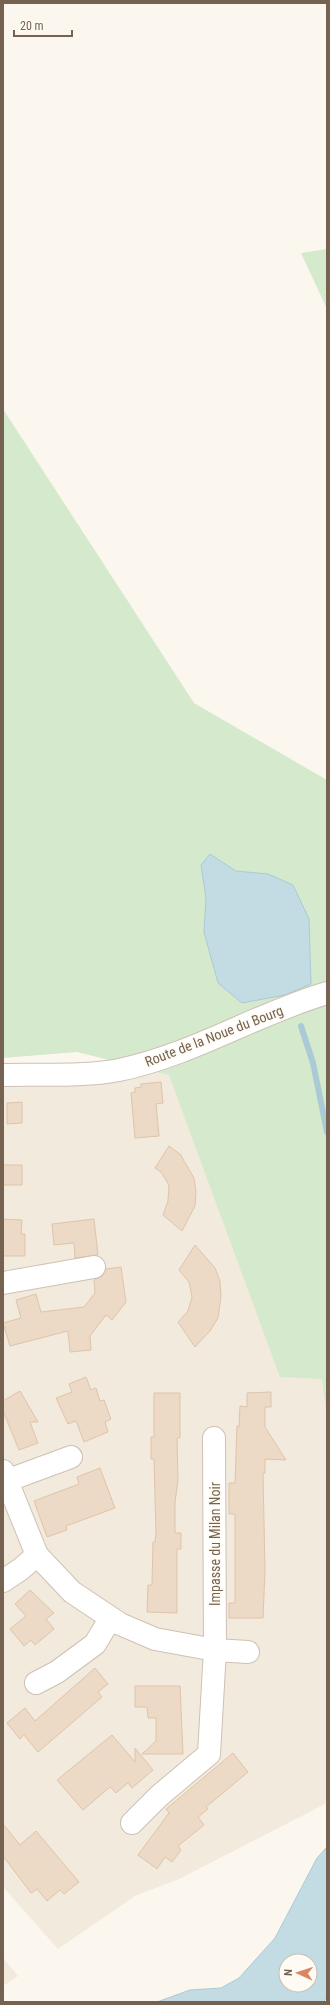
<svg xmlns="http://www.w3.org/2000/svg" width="330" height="2005" viewBox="0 0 330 2005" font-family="'Roboto Condensed',sans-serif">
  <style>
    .residential { fill: #f2eadc }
    .green { fill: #d5e9cc }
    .water { fill: #c3dce4; stroke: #aacad5; fill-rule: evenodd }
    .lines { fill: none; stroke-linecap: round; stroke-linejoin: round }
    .stream { stroke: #aacad5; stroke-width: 6 }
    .building { fill: #ecd9c6; stroke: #dfc4a9 }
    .minor-casing { stroke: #cdc1b3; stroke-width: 24 }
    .minor { stroke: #fff; stroke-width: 22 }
    .labels { text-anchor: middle; stroke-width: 3.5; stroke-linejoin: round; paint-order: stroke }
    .street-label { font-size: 14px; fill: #766251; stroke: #fefbf4 }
  </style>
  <rect width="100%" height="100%" fill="#fbf7ee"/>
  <!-- residential -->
  <path class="residential" d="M162 1059 323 1379 327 1417V1788L325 1804 179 1879 135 1896 58 1949 3 1887V1075Z
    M3 1958 18 1976 3 1986Z"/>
  <!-- green -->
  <path class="green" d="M327 249V309L301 253Z
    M3 409 194 703 327 780V1417L322 1379 280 1377 169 1075 77 1052 3 1058Z"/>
  <!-- water -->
  <path class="water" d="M210 854 236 871 268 874 293 885 309 919 311 984 285 995 242 1003 218 983 204 932 206 898 201 865Z
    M327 1847V1998L323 2002H157L190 1990 221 1988 239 1978 275 1938 317 1858ZM286 1961H310V1985H286Z"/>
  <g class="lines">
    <!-- stream -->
    <path class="stream" d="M301 1026 313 1063 327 1132"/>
  </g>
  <!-- building -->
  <path class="building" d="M161 1082 163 1103 156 1104 159 1136 135 1138 131 1093 135 1092V1088L141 1087V1084Z
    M22 1102V1123L7 1124V1103Z
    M169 1146 180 1154 194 1178 196 1192 195 1206 182 1231 163 1215 168 1201 169 1185 161 1172 155 1168Z
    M3 1165H22V1185H3Z
    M3 1219 22 1220 21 1234H25V1256H3Z
    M94 1219 98 1255 75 1258 74 1243 54 1245 52 1224Z
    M195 1245 215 1268 220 1281 221 1296 218 1318 210 1331 195 1347 178 1322 188 1311 192 1297 189 1282 179 1270Z
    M121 1267 126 1302 112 1320 106 1315 90 1336 91 1350 70 1352 68 1331 10 1346 3 1323 21 1318 16 1300 36 1294 41 1312 84 1307 95 1293 94 1280 102 1276 106 1269Z
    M86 1377 91 1390 96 1388 100 1401 104 1400 111 1419 105 1422 108 1432 84 1442 76 1421 68 1424 56 1398 72 1392 69 1384Z
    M20 1391 38 1422H30L38 1443 19 1450 3 1411V1401Z
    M271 1392V1407H265V1427L286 1460 265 1459V1473H263L265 1571 263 1618H229V1603H235V1514H229V1483H235L237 1426 239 1427 240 1406 247 1407V1393Z
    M154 1393H180V1438H177L178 1480 175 1502V1533H181V1549H177V1613L147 1612 148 1585H152L153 1542H155L156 1533 154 1459H151V1437H154Z
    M100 1468 115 1508 66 1526 67 1530 47 1537 34 1501 79 1484 77 1477Z
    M30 1590 54 1613 46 1619 54 1629 35 1645 31 1640 24 1646 10 1629 26 1616 15 1604Z
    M95 1668 108 1684 98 1692 102 1697 38 1752 24 1735 20 1739 7 1723 25 1708 35 1721Z
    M135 1686H180L183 1754H142L156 1741V1718H148L147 1707H135Z
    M112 1735 135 1762V1748L153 1770 132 1788 128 1783 116 1793 110 1787 83 1810 57 1780Z
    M233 1753 248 1772 206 1807 208 1809 198 1817 204 1825 178 1846 181 1850 172 1862 165 1857 157 1869 138 1855 169 1813 166 1809Z
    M3 1824 20 1845 36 1831 79 1882 64 1894 60 1890 47 1901 37 1889 31 1893 3 1856Z"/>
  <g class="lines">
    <defs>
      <path id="minor" d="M3 1075C39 1074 84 1077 119 1070 192 1055 256 1014 327 993
        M3 1283 94 1267
        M3 1471 37 1555 72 1592 120 1624 155 1639 215 1650 248 1652
        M6 1481 71 1457
        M3 1581 21 1569 37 1555
        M36 1683 57 1672 95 1644 110 1619
        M132 1823 159 1796 209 1754 215 1650 214 1438"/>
    </defs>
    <!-- minor casing -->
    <use href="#minor" class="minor-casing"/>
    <!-- minor -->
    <use href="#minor" class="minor"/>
  </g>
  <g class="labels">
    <!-- street labels -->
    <g class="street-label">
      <text transform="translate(214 1036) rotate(-21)" y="5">Route de la Noue du Bourg</text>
      <text transform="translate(215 1544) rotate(-90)" y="5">Impasse du Milan Noir</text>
    </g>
  </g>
  <!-- border -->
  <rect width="330" height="2005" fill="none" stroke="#766251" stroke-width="8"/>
  <!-- north arrow -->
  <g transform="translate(298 1973) rotate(273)"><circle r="19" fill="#fefbf4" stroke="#c8beb3"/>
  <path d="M0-3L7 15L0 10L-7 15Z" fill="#d88760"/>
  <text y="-6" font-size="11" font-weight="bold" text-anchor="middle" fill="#766251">N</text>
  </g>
  <!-- scale -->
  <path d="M14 30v6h58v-6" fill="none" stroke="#766251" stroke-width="2"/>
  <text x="20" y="30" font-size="12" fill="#766251" stroke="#fefbf4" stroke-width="3" paint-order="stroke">20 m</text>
</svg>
